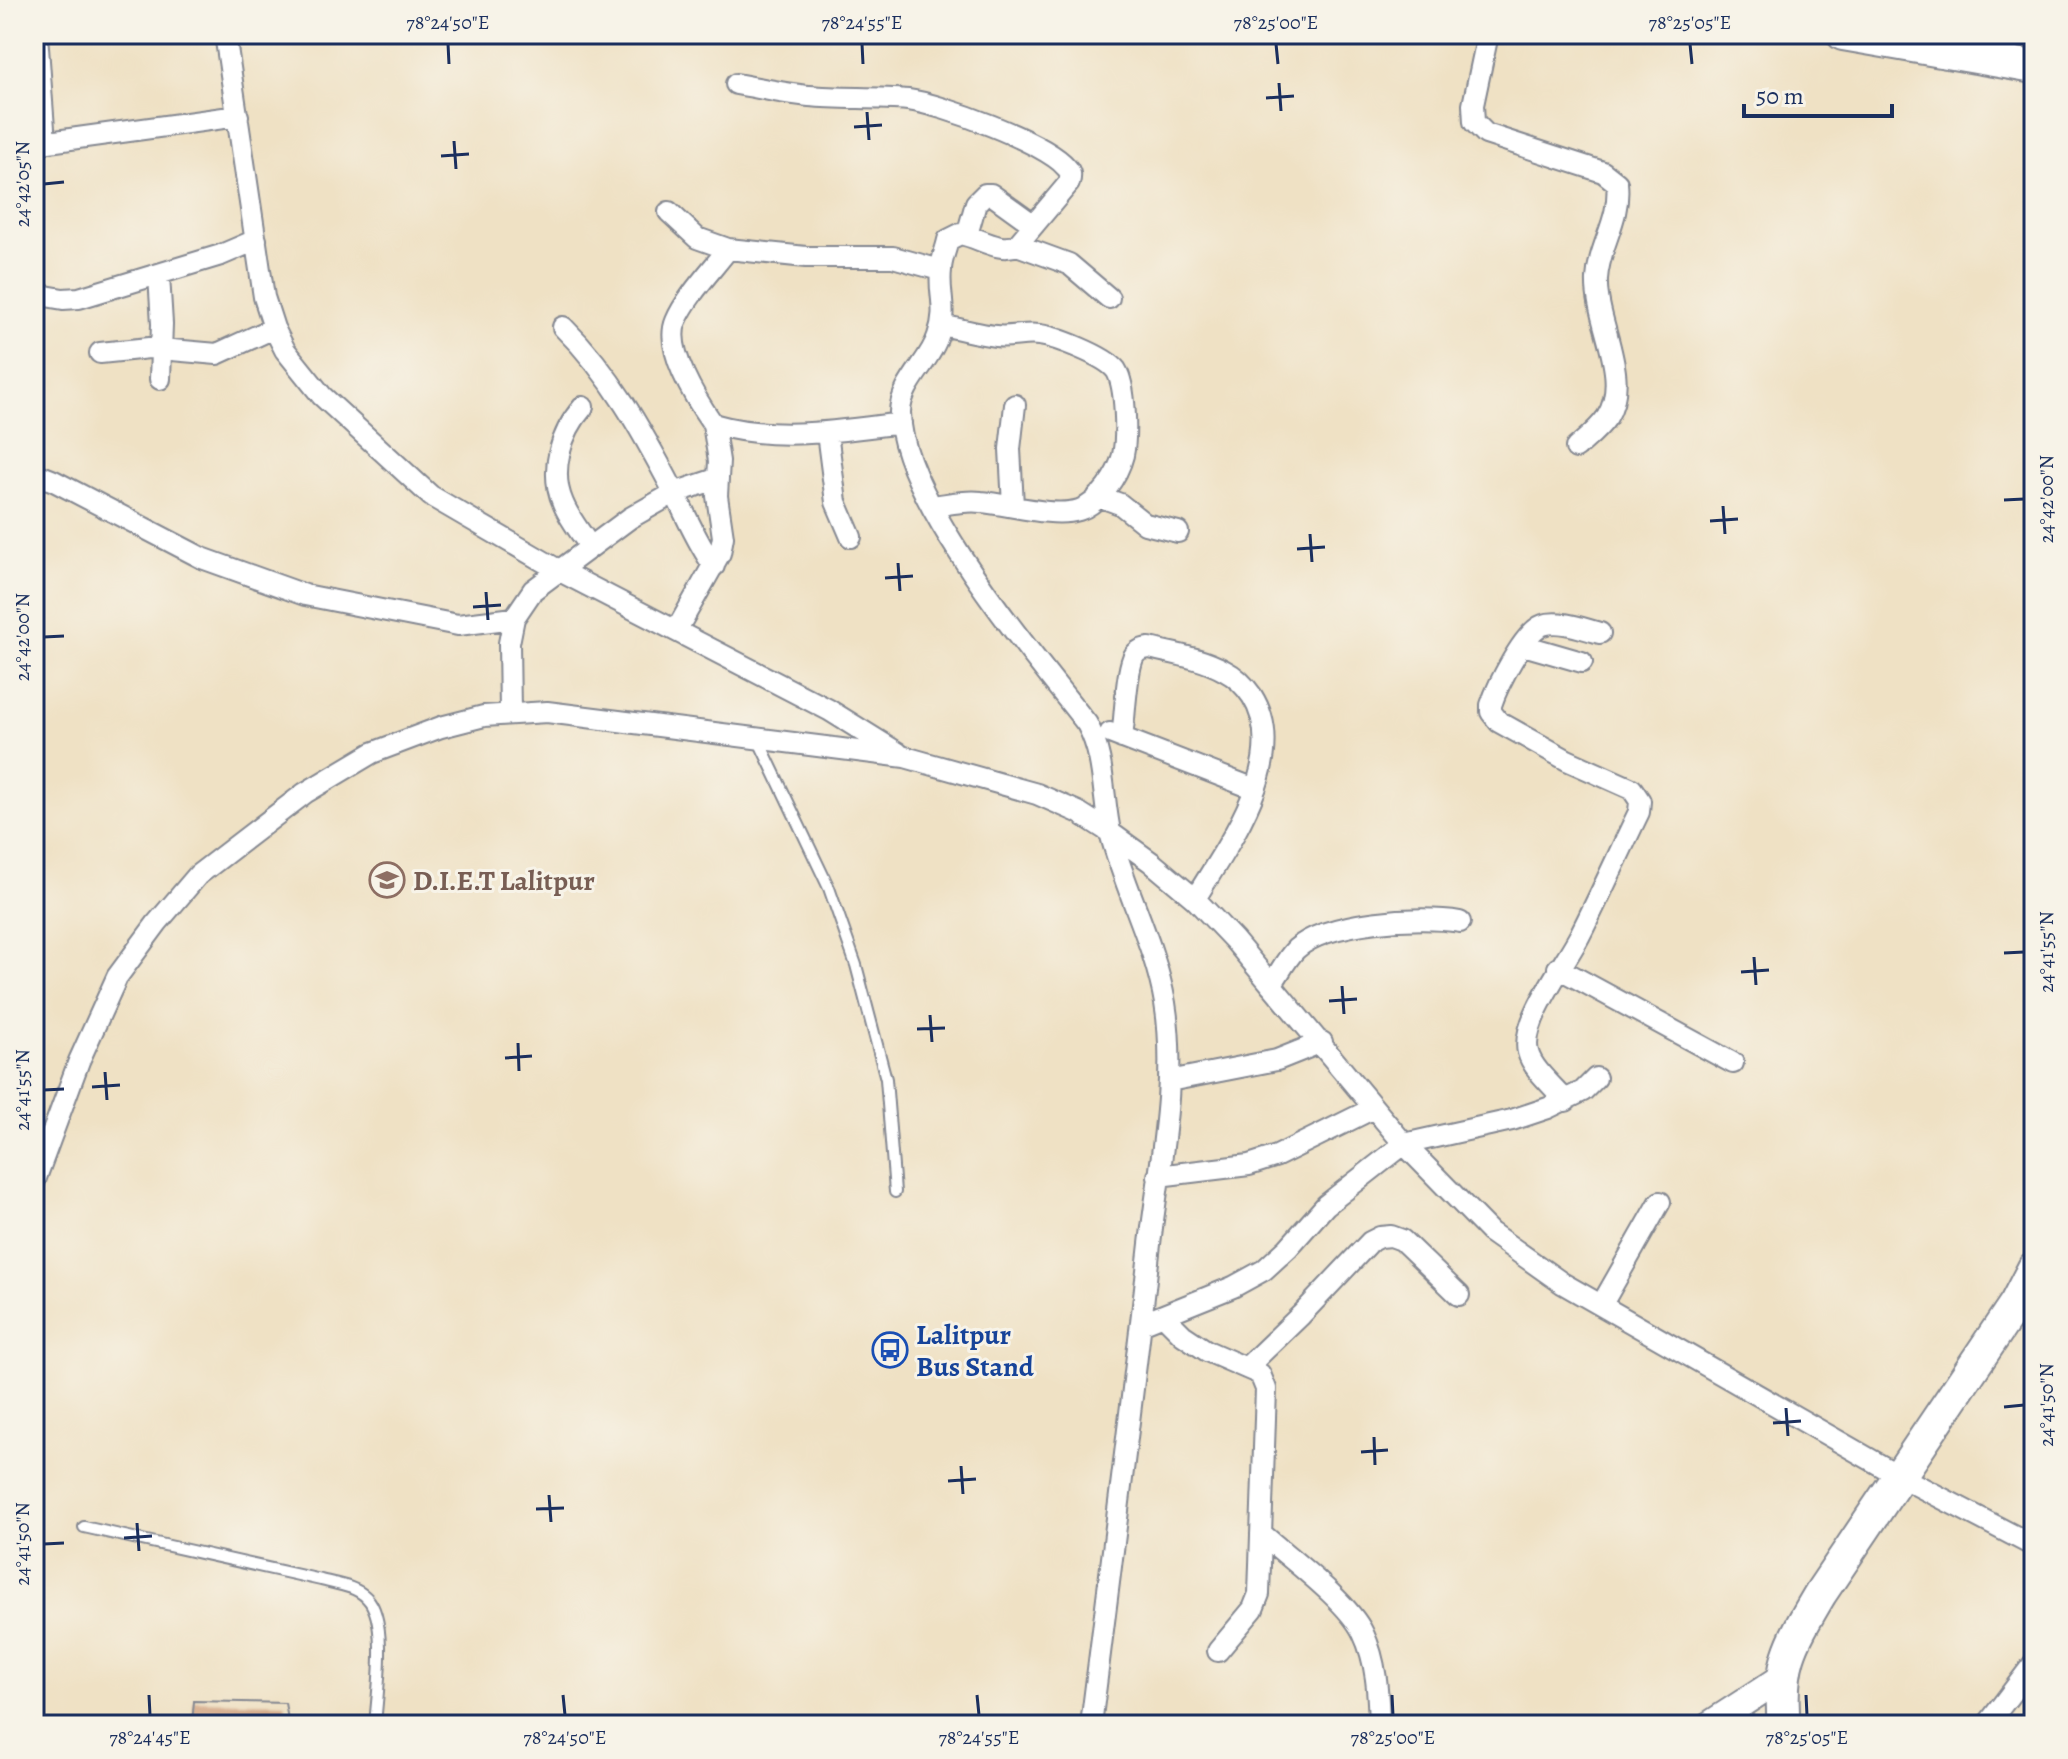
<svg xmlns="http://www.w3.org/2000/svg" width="2068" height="1759" viewBox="0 0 2068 1759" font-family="Alegreya,serif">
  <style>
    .building { fill: #d4a887 }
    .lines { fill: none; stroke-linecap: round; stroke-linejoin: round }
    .service-casing { stroke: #858891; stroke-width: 14 }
    .minor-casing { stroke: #858891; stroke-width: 24 }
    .tertiary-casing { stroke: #858891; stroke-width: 30 }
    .primary-casing { stroke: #858891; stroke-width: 36 }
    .service { stroke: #fff; stroke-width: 10 }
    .minor { stroke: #fff; stroke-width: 20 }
    .tertiary { stroke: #fff; stroke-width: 26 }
    .primary { stroke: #fff; stroke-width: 32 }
    .ticks { fill: none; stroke: #1b2f5e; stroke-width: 3 }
    .labels { text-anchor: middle; stroke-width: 6; stroke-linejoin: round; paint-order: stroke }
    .education-label { font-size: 28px; font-weight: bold; fill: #785e54; stroke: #f7f3e8; text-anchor: start }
    .transit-label { font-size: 28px; font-weight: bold; fill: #164399; stroke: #f7f3e8; text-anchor: start }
    .neatline { fill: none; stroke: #1b2f5e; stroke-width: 3 }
    .ticks-label { font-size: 20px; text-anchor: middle; fill: #1b2f5e }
  </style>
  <rect width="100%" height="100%" fill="#f7f3e8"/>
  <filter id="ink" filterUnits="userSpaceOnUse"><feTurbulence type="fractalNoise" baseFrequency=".0125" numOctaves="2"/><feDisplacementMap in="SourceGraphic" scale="16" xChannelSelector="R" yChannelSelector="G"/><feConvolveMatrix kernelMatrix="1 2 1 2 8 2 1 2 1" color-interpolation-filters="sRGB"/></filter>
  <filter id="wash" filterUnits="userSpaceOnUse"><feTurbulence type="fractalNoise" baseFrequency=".006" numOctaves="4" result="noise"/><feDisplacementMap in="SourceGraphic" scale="32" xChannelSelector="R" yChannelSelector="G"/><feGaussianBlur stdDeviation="1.8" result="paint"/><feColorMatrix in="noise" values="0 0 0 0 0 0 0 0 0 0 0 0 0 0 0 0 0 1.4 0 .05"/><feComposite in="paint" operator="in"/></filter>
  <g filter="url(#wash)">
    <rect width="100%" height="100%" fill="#efe1c4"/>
    <g id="blocks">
      <!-- building -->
      <path class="building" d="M194 1701 285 1703 289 1725H192Z"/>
    </g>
  </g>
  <g filter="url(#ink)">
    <use href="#blocks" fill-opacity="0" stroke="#858891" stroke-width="2"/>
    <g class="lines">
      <defs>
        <path id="service" d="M758 739 829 888 856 965 886 1079 895 1192
          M84 1527 321 1580C336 1584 356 1586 367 1598 389 1620 377 1695 375 1725"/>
        <path id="minor" d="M37 34 45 142
          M225 34 264 297 274 328 285 350 322 396 431 496 560 571 829 710 898 753
          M1488 34 1473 105 1474 122 1486 134 1603 172 1617 183C1621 220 1599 244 1597 279 1595 323 1632 376 1607 417 1599 429 1587 438 1576 448
          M736 84C760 88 785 94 809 96 842 99 875 97 908 100 941 104 1045 142 1066 167 1071 172 1071 176 1069 183L1017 245C998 253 979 237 960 234L948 240C946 250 941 260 941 270 938 295 948 307 938 336 930 362 901 383 900 412 900 498 1034 656 1087 724 1106 759 1102 798 1111 836 1126 892 1155 945 1165 1003 1178 1082 1159 1166 1150 1244 1132 1405 1111 1565 1091 1725
          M34 144 238 116
          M669 212 697 238 728 249 806 257H893L940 270
          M967 235 976 203 985 194H991L1034 225
          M1017 245 1069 264 1109 298
          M728 249C712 270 686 297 676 321 664 349 697 401 713 424 776 442 838 431 901 423
          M159 275 162 324 160 379
          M34 294 63 299 79 298 221 255 256 240
          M563 327C611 374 642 431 673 490 687 517 697 543 714 566
          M100 353 149 348 217 354 274 328
          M583 407C561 432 549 471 563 503 569 518 580 532 590 546
          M827 433 836 502 851 537
          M34 473 54 481 202 558 305 595 458 625 514 618
          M1098 496 1120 504 1145 524 1178 532
          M933 506C949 504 965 500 981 502 1009 504 1052 518 1079 510 1099 504 1118 475 1123 455 1127 436 1126 386 1116 370 1105 356 1056 337 1039 335 1024 333 1010 338 996 336 978 334 960 329 942 325
          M1013 506 1010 449 1015 405
          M676 631 720 553 723 537 717 496 719 461 713 424
          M1523 645 1582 662
          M510 712 509 643 514 618 533 590 630 518 674 493 716 479
          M1110 733 1255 789
          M1122 738C1125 717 1126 675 1133 658 1136 651 1141 649 1149 648 1175 654 1202 658 1225 671 1237 677 1245 686 1252 696 1292 759 1227 845 1195 899
          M1558 968 1733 1063
          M1271 985C1279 974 1286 959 1296 949 1327 921 1420 915 1460 922
          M1169 1081 1277 1060 1322 1042
          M1566 1101C1554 1087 1532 1069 1528 1052 1520 1022 1567 961 1580 935 1601 894 1619 853 1639 812L1640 801 1632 789 1567 760 1499 722 1491 712V705C1497 687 1524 631 1543 625 1559 619 1584 629 1600 633
          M1158 1176 1249 1165 1277 1156 1374 1108
          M34 1183 79 1061 117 977 157 923 198 875 305 793 372 753 441 727 484 716 547 712 905 757 1037 794 1078 812 1111 833 1151 862 1195 899 1234 940 1404 1144 1490 1232 1562 1283 1901 1477 2034 1546
          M1602 1304 1660 1202
          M1164 1316 1183 1335 1207 1351 1260 1374 1266 1389 1259 1594 1253 1609 1218 1651
          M1141 1324 1233 1287 1264 1270 1288 1248 1326 1205 1404 1144 1512 1120 1548 1108 1583 1091 1596 1078
          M1246 1368 1301 1315 1370 1242 1380 1237 1391 1236 1402 1240 1459 1295
          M1261 1533C1289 1558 1348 1601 1363 1633 1377 1662 1378 1694 1379 1725
          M1987 1725 2034 1663"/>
        <path id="tertiary" d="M1709 1725 1783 1677"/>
        <path id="primary" d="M1843 34 2034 67
          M1784 1725C1778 1664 1790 1645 1820 1594L2016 1303 2034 1268"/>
      </defs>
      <!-- service casing -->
      <use href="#service" class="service-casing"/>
      <!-- minor casing -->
      <use href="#minor" class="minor-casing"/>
      <!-- tertiary casing -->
      <use href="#tertiary" class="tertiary-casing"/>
      <!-- primary casing -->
      <use href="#primary" class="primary-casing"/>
      <!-- service -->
      <use href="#service" class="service"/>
      <!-- minor -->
      <use href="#minor" class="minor"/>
      <!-- tertiary -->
      <use href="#tertiary" class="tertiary"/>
      <!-- primary -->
      <use href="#primary" class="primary"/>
    </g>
  </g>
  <!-- ticks -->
  <path class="ticks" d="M448 44 449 64M862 44 863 64M1276 44 1278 64M1690 44 1692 64M1279 83 1281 111M1266 98 1294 96M867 112 869 140M854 127 882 125M454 141 456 169M441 156 469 154M44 184 64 182M2004 500 2024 499M1723 506 1725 534M1710 521 1738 519M1310 534 1312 562M1297 549 1325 547M898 563 900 591M885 578 913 576M486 592 488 620M473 607 501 605M44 637 64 636M2004 953 2024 952M1754 957 1756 985M1741 972 1769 970M1342 986 1344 1014M1329 1001 1357 999M930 1015 932 1042M917 1029 945 1028M518 1043 519 1071M505 1058 532 1056M105 1072 107 1100M92 1087 120 1085M44 1090 64 1089M2004 1407 2024 1405M1786 1408 1788 1436M1773 1423 1801 1421M1374 1437 1375 1465M1361 1452 1388 1450M961 1466 963 1494M948 1481 976 1479M549 1495 551 1522M536 1509 564 1508M137 1523 139 1551M124 1538 152 1536M44 1544 64 1543M149 1695 150 1715M563 1695 565 1715M977 1695 979 1715M1392 1695 1393 1715M1806 1695 1807 1715"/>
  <!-- icons -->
  <defs>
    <symbol id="university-ring" viewBox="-11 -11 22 22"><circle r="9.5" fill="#f7f3e8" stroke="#8d6e63" stroke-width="1.5"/><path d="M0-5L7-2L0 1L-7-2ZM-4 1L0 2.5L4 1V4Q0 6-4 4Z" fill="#8d6e63"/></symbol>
    <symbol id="bus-ring" viewBox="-11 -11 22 22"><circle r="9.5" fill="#f7f3e8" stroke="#1a4fb4" stroke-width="1.5"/><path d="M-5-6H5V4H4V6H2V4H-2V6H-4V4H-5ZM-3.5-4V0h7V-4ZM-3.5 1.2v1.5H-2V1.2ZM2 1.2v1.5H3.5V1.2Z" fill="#1a4fb4"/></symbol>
  </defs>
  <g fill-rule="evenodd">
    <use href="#university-ring" x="367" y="860" width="40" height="40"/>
    <use href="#bus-ring" x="870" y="1330" width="40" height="40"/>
  </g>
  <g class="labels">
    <!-- education labels -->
    <g class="education-label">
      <text x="413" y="890">D.I.E.T Lalitpur</text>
    </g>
    <!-- transit labels -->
    <g class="transit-label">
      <text x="916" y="1344">Lalitpur<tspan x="916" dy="32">Bus Stand</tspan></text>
    </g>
  </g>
  <!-- margin -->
  <rect width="2068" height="1759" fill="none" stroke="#f7f3e8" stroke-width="88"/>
  <!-- scale -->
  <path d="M1744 104v12h148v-12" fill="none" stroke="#1b2f5e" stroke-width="4"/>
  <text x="1756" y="104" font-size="24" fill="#1b2f5e" stroke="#f7f3e8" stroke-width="6" paint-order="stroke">50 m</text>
  <rect x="44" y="44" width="1980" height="1671" class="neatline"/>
  <g class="ticks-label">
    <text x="448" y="29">78°24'50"E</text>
    <text x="862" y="29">78°24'55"E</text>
    <text x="1276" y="29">78°25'00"E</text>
    <text x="1690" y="29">78°25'05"E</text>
    <text transform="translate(22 184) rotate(-90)" y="7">24°42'05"N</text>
    <text transform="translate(2046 499) rotate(-90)" y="7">24°42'00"N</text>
    <text transform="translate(22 637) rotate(-90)" y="7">24°42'00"N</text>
    <text transform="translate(2046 952) rotate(-90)" y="7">24°41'55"N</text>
    <text transform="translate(22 1090) rotate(-90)" y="7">24°41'55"N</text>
    <text transform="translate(2046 1405) rotate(-90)" y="7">24°41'50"N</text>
    <text transform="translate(22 1544) rotate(-90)" y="7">24°41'50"N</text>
    <text x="150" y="1744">78°24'45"E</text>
    <text x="565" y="1744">78°24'50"E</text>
    <text x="979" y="1744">78°24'55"E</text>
    <text x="1393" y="1744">78°25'00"E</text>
    <text x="1807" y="1744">78°25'05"E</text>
  </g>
</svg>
